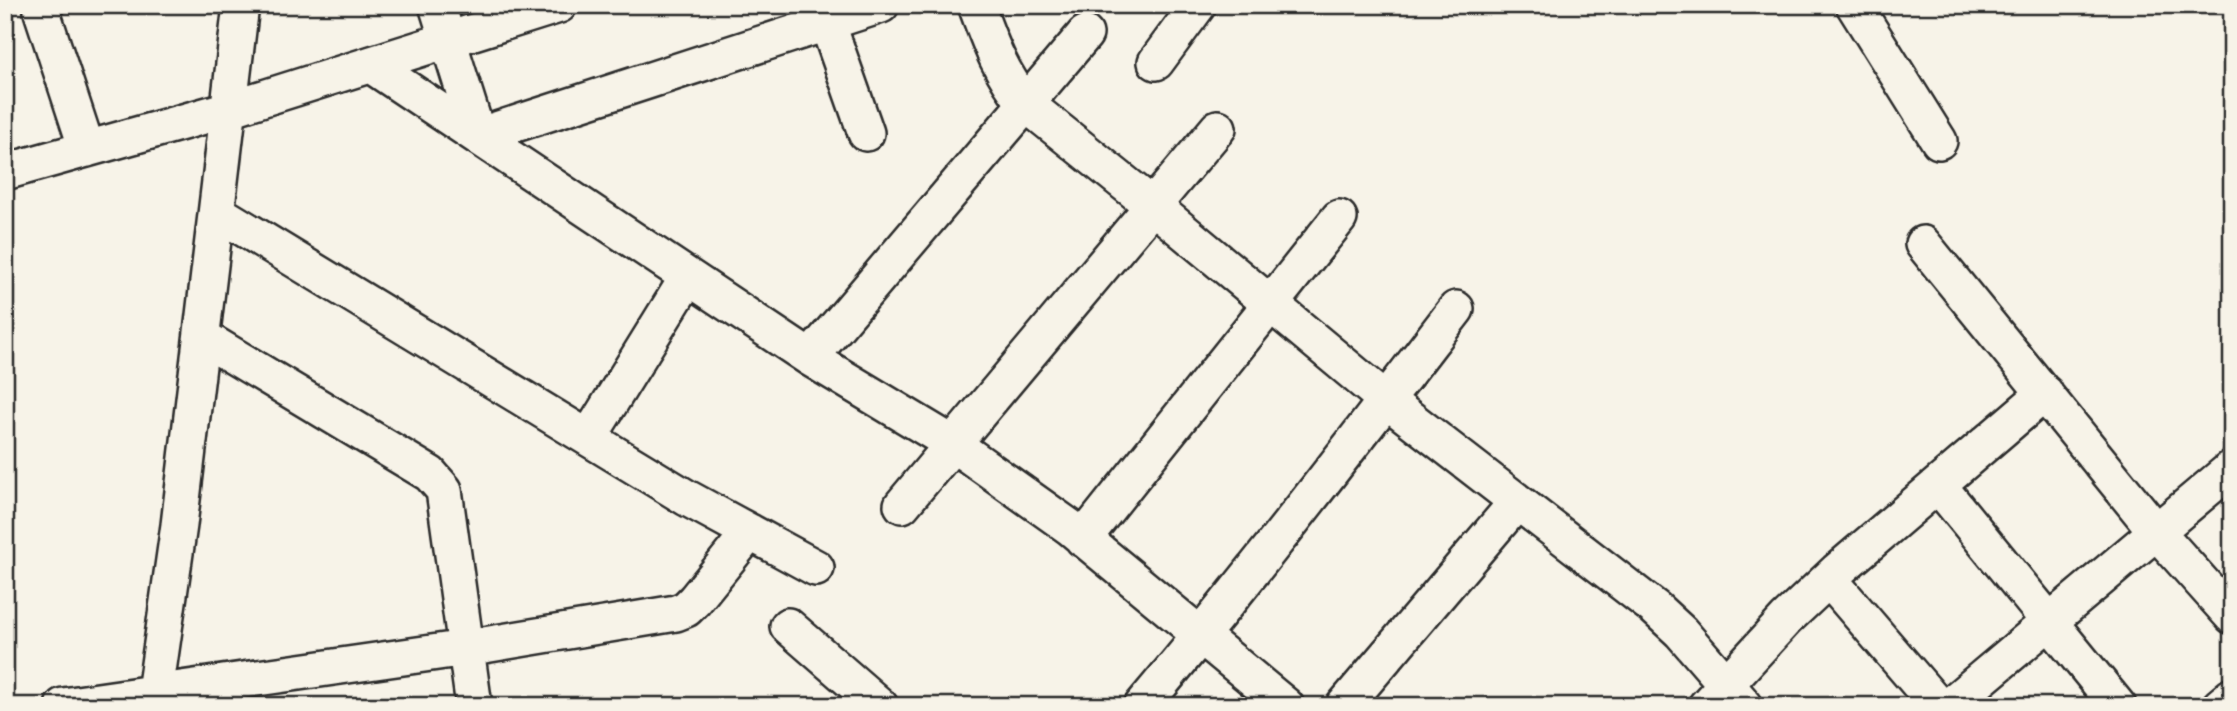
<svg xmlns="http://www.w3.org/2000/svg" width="2237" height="711" viewBox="0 0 2237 711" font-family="'Playpen Sans',sans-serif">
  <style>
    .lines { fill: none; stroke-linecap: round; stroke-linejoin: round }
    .street-casing { stroke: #2b2b2b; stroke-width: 40 }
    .street { stroke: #f7f3e8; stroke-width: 35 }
  </style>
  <rect width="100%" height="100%" fill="#f7f3e8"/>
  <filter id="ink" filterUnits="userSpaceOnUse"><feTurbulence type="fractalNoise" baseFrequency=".0143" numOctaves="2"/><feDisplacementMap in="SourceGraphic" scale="14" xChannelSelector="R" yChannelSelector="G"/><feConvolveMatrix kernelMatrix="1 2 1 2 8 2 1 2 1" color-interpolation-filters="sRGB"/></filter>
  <g filter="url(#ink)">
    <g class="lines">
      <defs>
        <path id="street" d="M46 5 42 12 87 149
          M437 5 478 136 881 5
          M821 5 866 133
          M976 5C990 43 1000 72 1026 104L1153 206 1386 400 1655 608 1681 632 1745 706
          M1854 5 1939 141
          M1156 62 1198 5
          M371 65 810 358 953 444 1071 528 1286 706
          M5 172 229 109 559 5
          M217 212 687 498 816 568
          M1923 244 2156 531 2232 616
          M202 337 430 474 444 490 474 706
          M810 358 1085 34
          M589 437 688 277
          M1938 485 2118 706
          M902 505 1218 128
          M1083 539 1339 218
          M1829 579 1938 706
          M788 626 880 706
          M63 706 466 648 676 613 686 609 695 600 750 532
          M153 706 179 525 241 5
          M1142 706C1251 577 1353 443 1456 309
          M1344 706 1517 502
          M1706 706 1786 619 1837 571 2045 393
          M1949 706 2232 468
          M2220 706 2232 696"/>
      </defs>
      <!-- street casing -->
      <use href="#street" class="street-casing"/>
      <!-- street -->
      <use href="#street" class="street"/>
    </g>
  </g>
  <!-- margin -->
  <rect width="2237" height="711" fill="none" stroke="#f7f3e8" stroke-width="28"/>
  <rect x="14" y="14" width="2209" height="683" fill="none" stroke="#2b2b2b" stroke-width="2.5" filter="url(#ink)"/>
</svg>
